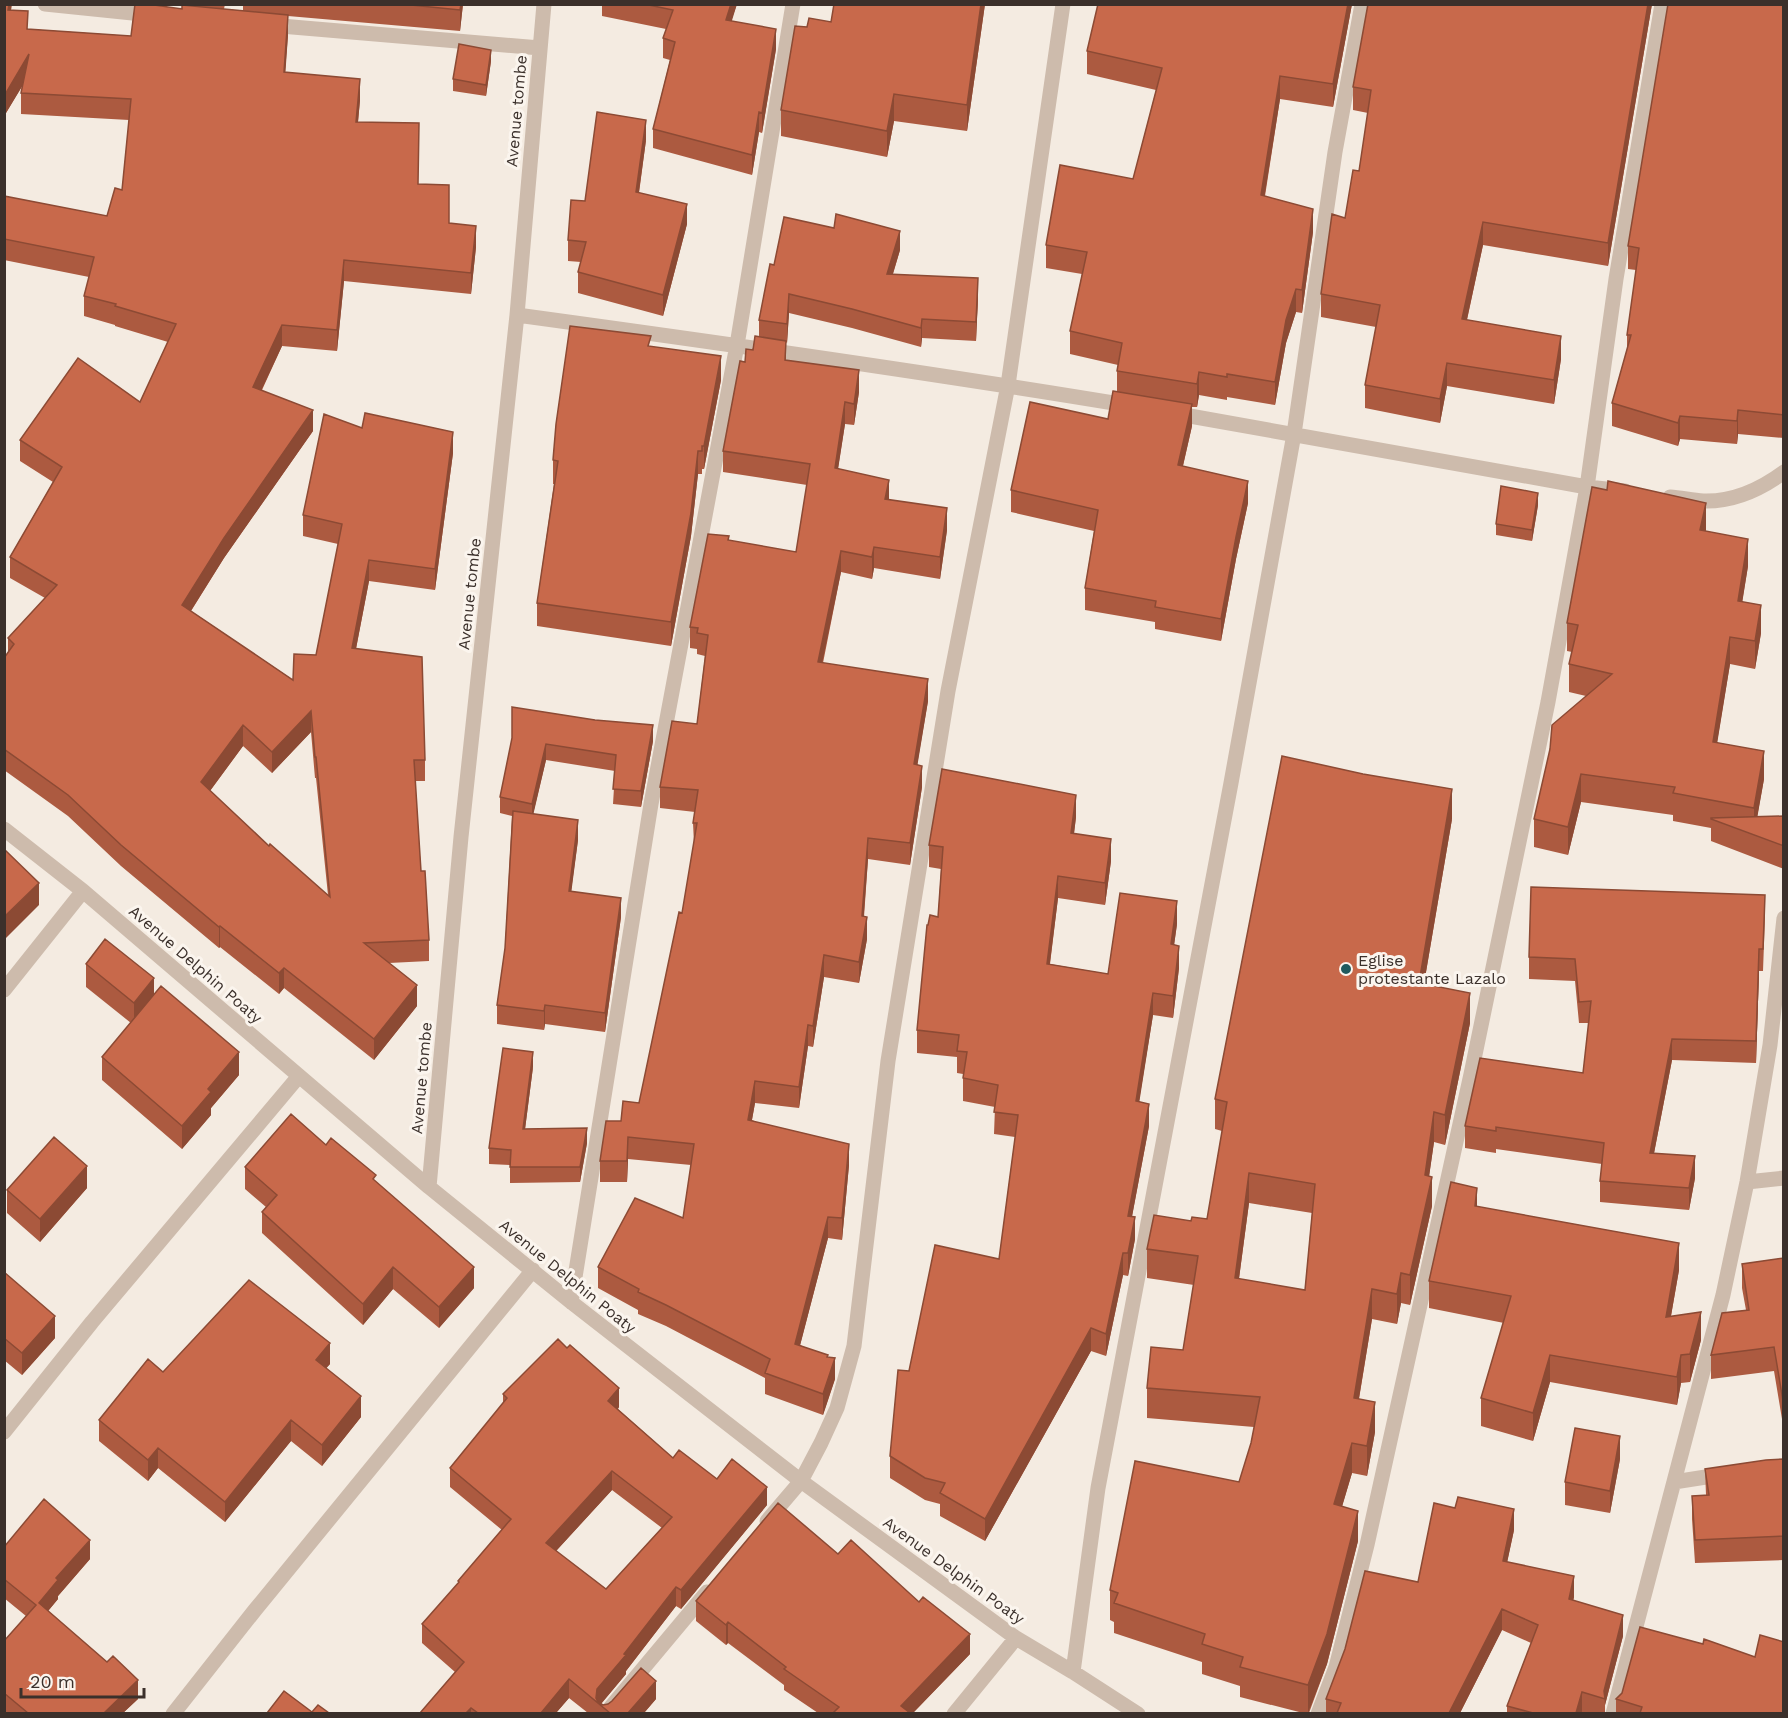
<svg xmlns="http://www.w3.org/2000/svg" width="1788" height="1718" viewBox="0 0 1788 1718" font-family="'Work Sans',sans-serif">
  <style>
    .lines { fill: none; stroke-linecap: round; stroke-linejoin: round }
    .minor { stroke: #cdbbac; stroke-width: 15 }
    .wall { fill: #ac5a40; fill-rule: evenodd }
    .shaded-wall { fill: #8c4a34 }
    .building { fill: #c8694b; stroke: #8c4a34; stroke-width: 1.5; fill-rule: evenodd }
    .poi-dot { fill: #1f5a5e; stroke: #fbf5ee; stroke-width: 2 }
    .labels { text-anchor: middle; stroke-width: 6; stroke-linejoin: round; paint-order: stroke }
    .street-label { font-size: 16px; fill: #3b302b; stroke: #fbf5ee }
    .poi-label { font-size: 16px; fill: #3b302b; stroke: #fbf5ee; text-anchor: start }
  </style>
  <rect width="100%" height="100%" fill="#f4ebe1"/>
  <g class="lines">
    <!-- minor -->
    <path class="minor" d="M45 4 152 15
      M269 25 540 48
      M517 315C722 343 927 372 1132 406
      M1173 413 1587 487 1625 491
      M1670 497C1681 498 1692 500 1703 501 1733 502 1761 489 1784 472
      M4 829 83 891 429 1187 571 1302 801 1481 1016 1638 1073 1672 1138 1714
      M4 990 83 891
      M1747 1182 1784 1178
      M429 1187 461 837 517 315 544 4
      M571 1302 651 804 737 345 793 4
      M4 1432 92 1322 299 1076
      M1674 1482 1725 1474
      M767 1521 801 1481 821 1443 837 1408 854 1346 888 1061 948 691 1008 385 1063 4
      M1073 1672 1098 1488 1231 783 1294 434 1335 152 1362 4
      M173 1714 255 1610 533 1270
      M605 1714 707 1592
      M954 1714 1016 1638
      M1318 1714 1336 1667 1367 1545 1471 1074 1548 702 1587 487 1616 279 1662 4
      M1613 1714 1723 1295 1747 1182 1770 1045 1784 918"/>
  </g>
  <!-- wall -->
  <path class="wall" d="M4 4 11 10 28 29 131 36 182 9 184 4H225L224 9 243 11V4H463L460 31 288 16V35L285 72 360 100 358 122 418 184 449 223 476 247 471 294 344 281 337 351 282 346 262 390 313 431 224 558 191 611 293 680 316 655 338 544 303 536V515L362 428 453 453 435 590 369 581 356 649 425 760V781H415L421 871 429 940V961L389 963 417 1006 374 1060 284 988 279 994 220 947 219 948 121 866 68 816 4 770V658L8 653V638L45 598 10 578V557L53 482 20 461V440L140 402 168 342 115 326V325L84 316V296L89 277 4 260V196L107 216 122 190 129 120 21 114V93L22 86 6 113H4ZM311 732 315 778H316L328 895 269 846 210 791 243 746 272 773Z
    M602 4H737L731 21 776 49 762 133 759 132 752 175 653 148V129L670 60 663 58V38L666 29 602 16Z
    M985 4 967 131 894 121 887 157 781 136V110L807 27 831 22Z
    M1098 4H1352L1333 107 1280 99 1265 196 1313 232 1302 313 1296 312 1286 343 1275 405 1227 397V400L1199 395 1197 407H1192V426L1183 466 1248 503 1236 559 1221 641 1155 629V622L1085 610V588L1094 531 1011 512V490L1108 419 1117 392V371L1118 365 1070 354V331L1082 274 1046 268V245L1133 179 1156 90 1087 74V51Z
    M1652 4 1608 266 1483 245 1467 320 1561 359 1554 404 1447 386 1440 423 1365 408V385L1376 327 1321 317V294L1359 171 1368 113 1353 110V87Z
    M1784 4V438L1738 434 1737 444 1680 439 1678 446 1612 426V403L1627 349V335L1636 270 1628 269V246Z
    M491 61 486 96 453 91V79Z
    M646 140 639 193 687 224 663 316 578 293V272L581 262 568 261V240L585 201Z
    M900 250 893 274 978 297 976 341 922 338 921 347 852 328 789 313 787 343 786 342V360L859 392 854 425 845 424 838 468 889 500 947 530 940 579 874 568 872 579 841 572 823 663 928 701 917 765 922 787 910 865 868 859 864 917 867 939 859 983 824 977 813 1047 808 1046 799 1108 755 1103 752 1120 849 1165 842 1240 828 1238 800 1345 828 1357 835 1379 823 1415 765 1394V1378L666 1326 638 1314V1310L598 1288V1267L683 1218 691 1165 628 1159 627 1182H600V1161L621 1121 639 1103 682 913 694 844 693 823 695 812 660 808V787L697 724 705 656 697 654V649L690 648V627L729 541 796 552 807 485 723 472V451L745 362 759 337V320L774 265Z
    M651 346 721 380 704 469H702V474H698L691 536 671 646 537 626V603L554 484H553V460Z
    M1538 505 1532 541 1496 535V524Z
    M1706 531 1748 566 1742 602 1761 633 1755 669 1730 664 1717 742 1764 779 1757 817 1784 816V869L1711 841V828L1673 821V815L1581 802 1568 855 1534 847V819L1586 696 1569 692V664L1572 652 1567 651V623Z
    M512 738 653 741 641 807 613 804 615 771 546 760 533 814 578 840 571 891 621 917 605 1032 545 1024 544 1030 497 1024V1005L505 948 512 816 500 813V797Z
    M1076 817 1074 834 1111 861 1105 905 1058 898 1050 964 1108 974 1177 924 1174 945 1179 968 1173 1018 1153 1015 1139 1101 1149 1126 1132 1216 1135 1239 1128 1276 1123 1275 1106 1356 1091 1351 985 1541 940 1516V1504L925 1500 890 1478V1456L909 1371 999 1259 1015 1137 994 1134 995 1107 963 1101V1074L957 1073V1057L917 1053V1030L928 925 938 917 941 869 929 867V845Z
    M1452 819 1424 984 1470 1023 1445 1145 1434 1142 1429 1176 1432 1206 1410 1305 1401 1303 1397 1324 1372 1319 1359 1399 1375 1432 1367 1476 1352 1473 1342 1506 1358 1541 1327 1664 1309 1713H1303L1240 1697V1686L1202 1674V1662L1114 1633V1622L1110 1620V1590L1239 1482 1251 1443 1254 1427 1147 1418V1388L1183 1350 1194 1285 1147 1278V1249L1191 1221 1207 1219 1222 1131 1215 1129V1099ZM1249 1203 1312 1213 1305 1290 1239 1279Z
    M1765 916 1763 971H1759L1756 1063 1672 1060 1654 1153 1695 1178 1689 1210 1600 1202V1181L1602 1164 1496 1149V1153L1465 1148V1126L1583 1073 1589 1023H1579L1575 981 1529 979V957Z
    M86 964 154 995 239 1075 211 1108V1115L182 1149 102 1080V1057L131 1023 86 987Z
    M533 1067 525 1129 587 1143 580 1182 510 1183V1165L489 1164V1148Z
    M326 1145 376 1182 474 1288 439 1328 393 1289 363 1325 262 1233V1212L266 1207 245 1189V1167Z
    M87 1188 40 1242 7 1213V1190Z
    M1477 1207 1679 1270 1671 1316 1701 1340 1690 1382 1681 1383 1677 1405 1550 1382 1533 1441 1481 1426V1398L1504 1323 1429 1308V1281Z
    M1784 1258V1431L1774 1371 1711 1379V1355L1746 1310 1742 1288V1264Z
    M4 1272 55 1338 22 1375 4 1360Z
    M330 1364 326 1368 361 1417 322 1466 291 1441 225 1522 158 1468 148 1481 99 1441V1420L163 1372Z
    M503 1394 619 1407 618 1409 673 1458 717 1479 767 1505 681 1609 676 1606 626 1671V1674L601 1704 603 1705 656 1699 644 1713H588L569 1698 556 1713H420L455 1672 422 1643V1624L458 1584V1581L502 1530 450 1487V1468L503 1404ZM612 1490 662 1528 606 1589 556 1551Z
    M1620 1459 1610 1513 1565 1505V1482Z
    M1784 1459V1560L1695 1563 1692 1519V1496L1706 1495 1705 1469Z
    M1514 1530 1507 1562 1574 1597 1573 1600 1623 1636 1605 1705V1713H1507V1706L1531 1643 1502 1630 1460 1713H1326V1699L1418 1582Z
    M4 1547 90 1559 58 1596V1599L48 1611 138 1699 123 1713H6L4 1712V1641L26 1616 4 1598Z
    M838 1554 970 1654 913 1713H818L784 1690V1685L728 1643 726 1645 696 1621V1601Z
    M1703 1644 1755 1657 1784 1713H1616V1699Z"/>
  <!-- shaded-wall -->
  <path class="shaded-wall" d="M9 4H12L8 31V10Z
    M461 4H463L460 31V10Z
    M731 4H737L726 40V20Z
    M981 4H985L967 131V105Z
    M1348 4H1352L1333 107V84Z
    M1648 4H1652L1608 266V243Z
    M288 15V35L284 93V72Z
    M776 29V49L762 133V113Z
    M491 50V61L486 96V85Z
    M29 54V75L6 113V93Z
    M1280 76V99L1261 218V195Z
    M360 79V100L356 143V122Z
    M894 94V121L887 157V131Z
    M759 112V132L752 175V155Z
    M646 120V140L636 213V192Z
    M687 204V224L663 316V295Z
    M1313 209V232L1302 313V290Z
    M1483 222V245L1462 342V319Z
    M476 226V247L471 294V273Z
    M900 231V250L887 293V274Z
    M344 260V281L337 351V330Z
    M978 278V297L976 341V322Z
    M1296 289V312L1286 343 1275 405V382L1286 320Z
    M789 294V313L787 343V324Z
    M922 319V338L921 347V328Z
    M282 325V346L253 408V387Z
    M1561 336V359L1554 404V380Z
    M721 356V380L704 469V446Z
    M1447 363V386L1440 423V399Z
    M859 370V392L854 425V404Z
    M1199 372V395L1197 407V384Z
    M845 402V424L835 489V468Z
    M1192 404V426L1178 487V465Z
    M313 410V431L224 558 182 625V605L224 538Z
    M1738 410V434L1737 444V421Z
    M1680 416V439L1678 446V423Z
    M453 432V453L435 590V569Z
    M698 451V474L691 536 671 646V622Z
    M889 480V501L885 499Z
    M1248 481V503L1236 559 1221 641V619L1236 537Z
    M1538 493V505L1532 541V530Z
    M1706 503V530L1700 558V530Z
    M947 508V530L940 579V557Z
    M1748 539V566L1738 629V601Z
    M874 547V568L872 579V557Z
    M841 551V572L818 683V662Z
    M369 560V581L352 669V648Z
    M1761 605V633L1755 669V641Z
    M1730 637V664L1713 769V742Z
    M928 679V701L914 786V764Z
    M311 711V732L272 773V752Z
    M243 725V746L201 803V782Z
    M653 725V741L641 807V791Z
    M546 744V760L532 820V804Z
    M1764 751V779L1754 836V808Z
    M922 766V787L910 865V843Z
    M1581 774V802L1568 855V827Z
    M1452 789V819L1419 1013V983Z
    M1076 795V817L1071 856V833Z
    M578 820V840L569 910V891Z
    M868 838V859L862 938V916Z
    M1111 839V861L1105 905V883Z
    M1058 876V898L1047 986V964Z
    M39 883V905L4 940V917Z
    M621 898V917L605 1032V1013Z
    M1177 901V924L1171 967V944Z
    M867 917V939L859 983V962Z
    M220 926V947L219 948V927Z
    M1179 946V968L1173 1018V996Z
    M1759 949V971L1756 1063V1041Z
    M824 955V977L813 1047V1026Z
    M284 968V988L279 994V973Z
    M154 978V1001L134 1025V1003Z
    M417 985V1006L374 1060V1039Z
    M1153 993V1015L1136 1123V1101Z
    M1470 993V1023L1445 1145V1115Z
    M545 1005V1024L544 1030V1011Z
    M808 1025V1046L799 1108V1087Z
    M1672 1039V1060L1650 1174V1153Z
    M239 1052V1075L211 1108V1115L182 1149V1126L208 1089Z
    M533 1052V1067L523 1145V1129Z
    M755 1081V1103L748 1141V1120Z
    M1149 1104V1126L1128 1238V1216Z
    M1434 1112V1142L1425 1205V1175Z
    M587 1128V1143L580 1182V1167Z
    M628 1137V1159L627 1182V1161Z
    M849 1144V1165L842 1240V1218Z
    M1695 1156V1178L1689 1210V1188Z
    M87 1166V1188L40 1242V1219Z
    M1249 1173V1203L1235 1308V1278Z
    M1432 1177V1206L1410 1305V1275Z
    M1477 1188V1215L1475 1206Z
    M828 1217V1238L795 1365V1344Z
    M1135 1217V1239L1128 1276V1253Z
    M1679 1243V1270L1666 1344V1317Z
    M1123 1253V1275L1106 1356V1334Z
    M393 1267V1289L363 1325V1304Z
    M474 1267V1288L439 1328V1307Z
    M1401 1273V1303L1397 1324V1294Z
    M1372 1289V1319L1354 1428V1398Z
    M1701 1312V1340L1690 1382V1354Z
    M55 1316V1338L22 1375V1353Z
    M1091 1328V1351L985 1541V1519Z
    M330 1343V1364L316 1380V1360Z
    M1550 1355V1382L1533 1441V1413Z
    M1681 1355V1383L1677 1405V1377Z
    M835 1358V1379L823 1415V1394Z
    M619 1388V1407L608 1420V1401Z
    M361 1396V1417L322 1466V1445Z
    M1375 1402V1432L1367 1476V1446Z
    M291 1420V1441L225 1522V1502Z
    M1620 1436V1459L1610 1513V1491Z
    M1352 1443V1473L1334 1534V1504Z
    M158 1448V1468L148 1481V1460Z
    M612 1471V1490L546 1562V1543Z
    M767 1487V1505L681 1609V1590Z
    M1514 1509V1530L1503 1582V1561Z
    M1358 1511V1541L1327 1664 1308 1713V1685Z
    M90 1540V1559L58 1596V1599L39 1622V1603L56 1578Z
    M1574 1576V1597L1569 1620V1599Z
    M676 1587V1606L626 1671V1674L600 1705 596 1701 597 1689Z
    M1502 1609V1630L1460 1713H1449Z
    M1623 1615V1636L1605 1705 1604 1691Z
    M728 1622V1643L726 1645V1625Z
    M970 1634V1654L913 1713H901V1706Z
    M569 1679V1698L556 1713H541Z
    M138 1680V1699L123 1713H104Z
    M656 1681V1699L644 1713H628Z
    M1582 1692V1713H1576Z
    M471 1708V1713H466Z"/>
  <!-- building -->
  <path class="building" d="M4 4H9L8 10 28 11 27 29 131 36 135 4H147L182 9V5L288 15 284 72 360 79 356 122 419 123 418 184 449 185V223L476 226 471 273 344 260 337 330 282 325 253 387 313 410 224 538 182 605 293 680 294 654 316 655 342 524 303 515 324 414 362 428 365 413 453 432 435 569 369 560 352 648 422 657 425 760H414L421 871H425L429 940 364 943 417 985 374 1039 284 968 279 973 220 926 219 927 121 845 68 795 4 749V658L14 644 8 638 57 585 10 557 62 467 20 440 78 358 140 402 176 324 115 306 116 304 84 296 94 257 4 239V196L107 216 115 188 122 190 131 99 21 93 29 54 6 93H4ZM311 711 315 757H316L330 897 270 844 269 846 201 782 243 725 272 752Z
    M401 4H461L460 10Z
    M644 4H731L726 20 776 29 762 113 759 112 752 155 653 129 675 42 663 38 673 10Z
    M834 4H981L967 105 894 94 887 131 781 110 795 26 807 27 809 18 831 22Z
    M1098 4H1348L1333 84 1280 76 1261 195 1313 209 1302 290 1296 289 1286 320 1275 382 1227 374V377L1199 372 1197 384 1117 371 1122 343 1070 331 1087 252 1046 245 1060 165 1133 179 1162 68 1087 51Z
    M1368 4H1648L1608 243 1483 222 1462 319 1561 336 1554 380 1447 363 1440 399 1365 385 1380 305 1321 294 1332 214 1345 218 1353 170 1359 171 1371 90 1353 87Z
    M1668 4H1784V415L1738 410 1737 421 1680 416 1678 423 1612 403 1631 335H1627L1639 248 1628 246Z
    M459 44 491 50 486 85 453 79Z
    M597 112 646 120 636 192 687 204 663 295 578 272 586 242 568 240 571 200 585 201Z
    M836 214 900 231 887 274 978 278 976 322 922 319 921 328 852 309 789 294 787 324 759 320 770 264 774 265 784 217 834 228Z
    M570 326 651 336 648 346 721 356 704 446H702V451H698L691 513 671 622 537 603 558 461 553 460 556 424Z
    M755 336 786 341 785 360 859 370 854 404 845 402 835 468 889 480 885 499 947 508 940 557 874 547 872 557 841 551 818 662 928 679 914 764 922 766 910 843 868 838 862 916 867 917 859 962 824 955 813 1026 808 1025 799 1087 755 1081 748 1120 849 1144 842 1218 828 1217 795 1344 828 1355 827 1357 835 1358 823 1394 765 1373 770 1359 666 1305 638 1292 639 1289 598 1267 635 1198 683 1218 694 1144 628 1137 627 1161H600L606 1121H621L623 1101 639 1103 679 912 682 913 697 823H693L698 790 660 787 672 721 697 724 708 635 697 633 698 628 690 627 708 534 729 536 728 540 796 552 810 464 723 451 740 361 745 362 746 349 753 350Z
    M1113 391 1192 404 1178 465 1248 481 1236 537 1221 619 1155 607 1156 601 1085 588 1098 510 1011 490 1030 402 1108 419Z
    M1608 481 1706 503 1700 530 1748 539 1738 601 1761 605 1755 641 1730 637 1713 742 1764 751 1754 808 1673 793 1675 787 1581 774 1568 827 1534 819 1550 749 1552 725 1612 674 1569 664 1578 625 1567 623 1592 487 1607 490Z
    M1501 486 1538 493 1532 530 1496 524Z
    M512 707 595 720 653 725 641 791 613 789 616 755 546 744 532 804 500 797 512 738Z
    M1282 756 1363 774 1452 789 1419 983 1470 993 1445 1115 1434 1112 1425 1175 1432 1177 1410 1275 1401 1273 1397 1294 1372 1289 1354 1398 1375 1402 1367 1446 1352 1443 1334 1504 1358 1511 1327 1634 1308 1685 1240 1667 1243 1657 1202 1644 1205 1634 1114 1603 1118 1593 1110 1590 1135 1461 1239 1482 1251 1443 1260 1397 1147 1388 1151 1347 1183 1350 1198 1256 1147 1249 1154 1215 1191 1221 1192 1217 1207 1219 1227 1102 1215 1099ZM1249 1173 1315 1184 1305 1290 1235 1278Z
    M942 769 1076 795 1071 833 1111 839 1105 883 1058 876 1047 964 1108 974 1120 893 1177 901 1171 944 1179 946 1173 996 1153 993 1136 1101 1149 1104 1128 1216 1135 1217 1128 1253H1123L1106 1334 1091 1328 985 1519 940 1493 945 1483 925 1478 890 1456 898 1370 909 1371 935 1245 999 1259 1018 1115 994 1112 998 1085 963 1078 967 1052 957 1051 959 1035 917 1030 927 925H928L930 915 938 917 943 847 929 845Z
    M513 811 578 820 569 891 621 898 605 1013 545 1005 544 1011 497 1005 505 948Z
    M1784 816V846L1711 819V818Z
    M4 849 39 883 4 917Z
    M1531 887 1765 895 1763 949H1759L1756 1041 1672 1039 1650 1153 1695 1156 1689 1188 1600 1181 1604 1143 1496 1127V1131L1465 1126 1480 1058 1583 1073 1591 1001 1579 1002 1575 959 1529 957Z
    M105 939 154 978 134 1003 86 964Z
    M161 986 239 1052 208 1089 211 1092 182 1126 102 1057Z
    M503 1048 533 1052 523 1129 587 1128 580 1167H510L511 1150 489 1148Z
    M291 1114 326 1145 331 1138 376 1175 373 1179 474 1267 439 1307 393 1267 363 1304 262 1212 277 1195 245 1167Z
    M54 1137 87 1166 40 1219 7 1190Z
    M1451 1182 1477 1188 1475 1206 1679 1243 1666 1317 1701 1312 1690 1354 1681 1355 1677 1377 1550 1355 1533 1413 1481 1398 1511 1296 1429 1281Z
    M1784 1258V1407L1774 1347 1711 1355 1722 1313 1749 1310 1742 1264Z
    M4 1272 55 1316 22 1353 4 1338Z
    M249 1280 330 1343 316 1360 361 1396 322 1445 291 1420 225 1502 158 1448 148 1460 99 1420 148 1359 163 1372Z
    M558 1339 567 1348 570 1345 619 1388 608 1401 673 1458 679 1450 717 1479 732 1459 767 1487 681 1590 676 1587 624 1654 626 1655 597 1689 596 1698 598 1702 603 1705 608 1704 612 1701 641 1668 656 1681 628 1713H610L569 1679 541 1713H478L471 1708 466 1713H420L464 1662 422 1624 459 1582 458 1581 511 1519 450 1468 507 1398 503 1394ZM612 1471 672 1517 606 1589 546 1543Z
    M1575 1428 1620 1436 1610 1491 1565 1482Z
    M1784 1459V1536L1695 1540 1692 1496 1709 1495 1705 1469 1766 1460Z
    M1458 1497 1514 1509 1503 1561 1574 1576 1569 1599 1623 1615 1604 1691 1605 1699 1582 1692 1576 1713H1533L1507 1706 1538 1625 1502 1609 1449 1713H1337L1341 1703 1326 1699 1345 1649 1365 1571 1418 1582 1434 1503 1455 1508Z
    M44 1499 90 1540 56 1578 58 1580 39 1603 107 1662 113 1656 138 1680 104 1713H28L4 1693V1641L36 1605 4 1579V1547Z
    M778 1503 838 1554 851 1540 919 1602 923 1597 970 1634 901 1706 910 1713H833L839 1707 784 1669 786 1667 728 1622 726 1625 696 1601Z
    M1640 1627 1703 1644 1704 1639 1755 1657 1760 1635 1784 1642V1713H1640L1642 1707 1616 1699 1622 1693Z
    M284 1691 312 1712 318 1705 329 1713H267Z"/>
  <!-- markers -->
  <circle class="poi-dot" cx="1346" cy="969" r="6"/>
  <g class="labels">
    <!-- street labels -->
    <g class="street-label">
      <text transform="translate(516 111) rotate(-85)" y="6">Avenue tombe</text>
      <text transform="translate(469 594) rotate(-84)" y="6">Avenue tombe</text>
      <text transform="translate(196 964) rotate(41)" y="6">Avenue Delphin Poaty</text>
      <text transform="translate(421 1078) rotate(-85)" y="6">Avenue tombe</text>
      <text transform="translate(568 1276) rotate(39)" y="6">Avenue Delphin Poaty</text>
      <text transform="translate(954 1570) rotate(36)" y="6">Avenue Delphin Poaty</text>
    </g>
    <!-- poi labels -->
    <g class="poi-label">
      <text x="1358" y="966">Eglise<tspan x="1358" dy="18">protestante Lazalo</tspan></text>
    </g>
  </g>
  <!-- border -->
  <rect width="1788" height="1718" fill="none" stroke="#3b302b" stroke-width="12"/>
  <!-- scale -->
  <path d="M21 1688v9h123v-9" fill="none" stroke="#3b302b" stroke-width="3"/>
  <text x="30" y="1688" font-size="18" fill="#3b302b" stroke="#fbf5ee" stroke-width="4.5" paint-order="stroke">20 m</text>
</svg>
